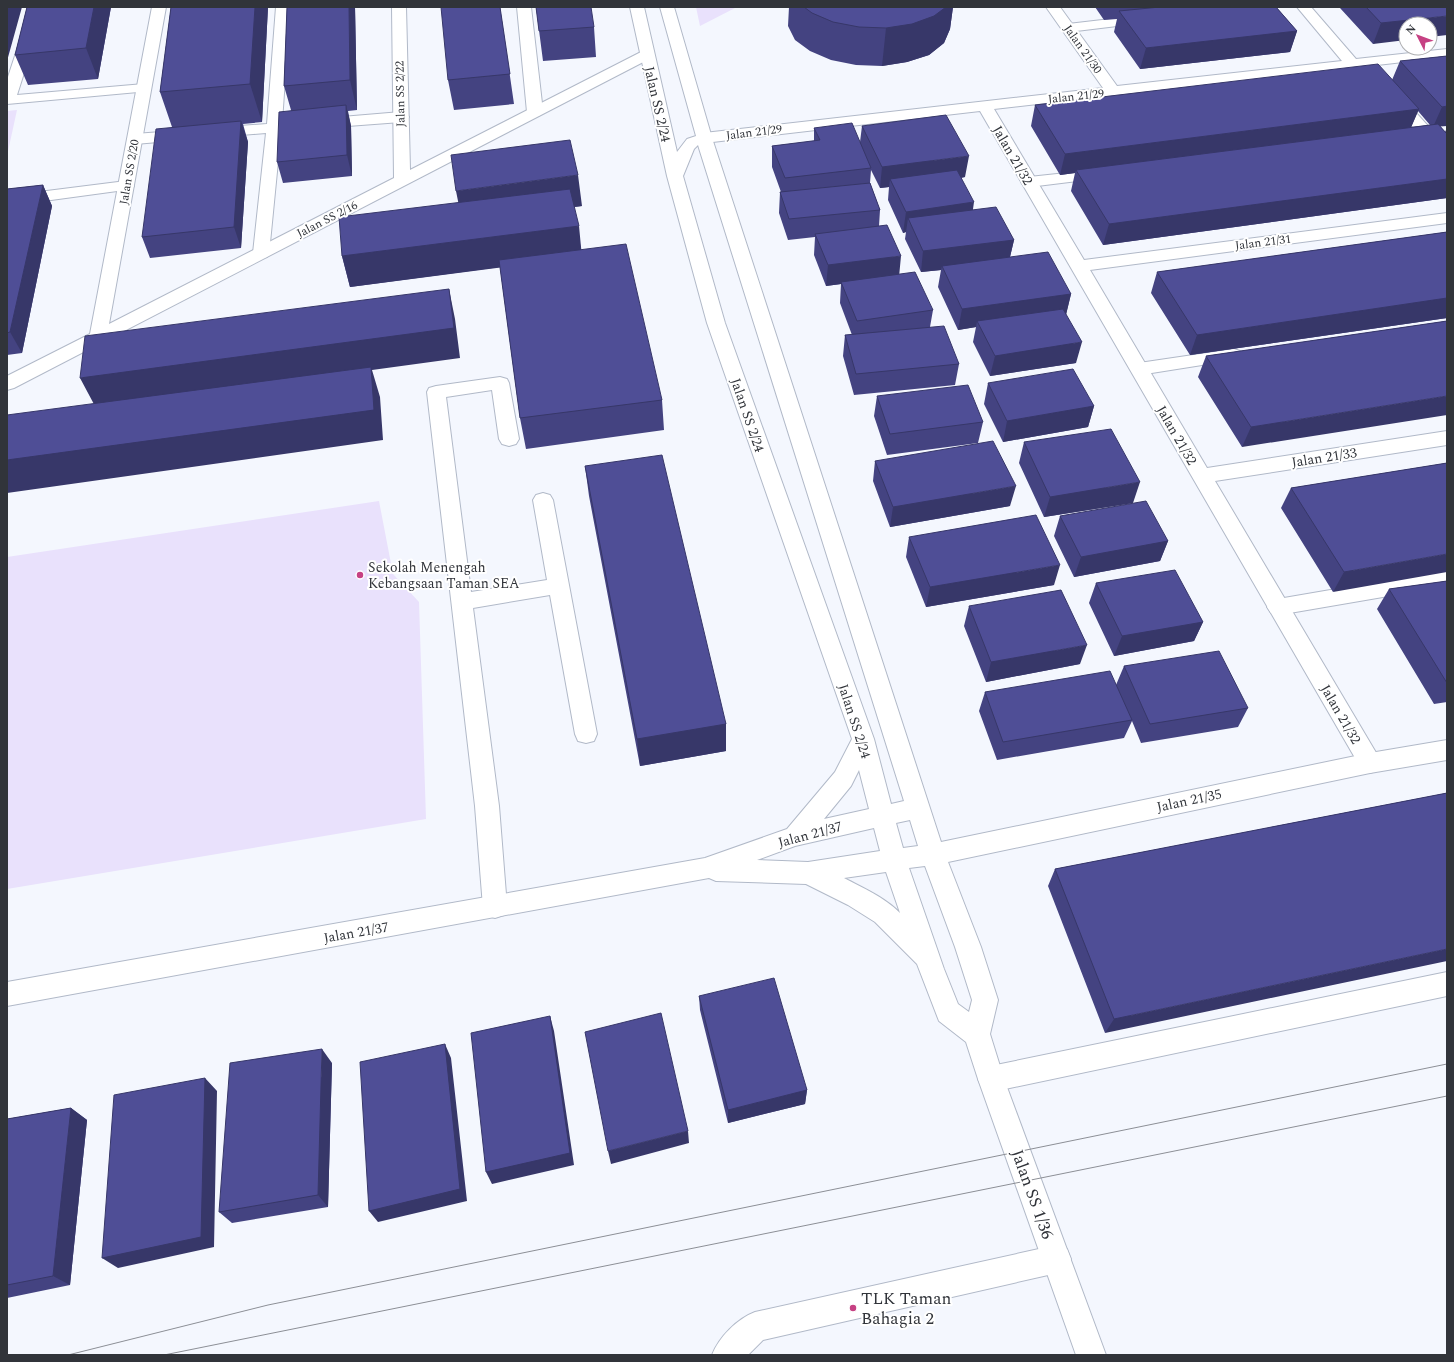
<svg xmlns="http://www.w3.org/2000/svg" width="1454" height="1362" viewBox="0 0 1454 1362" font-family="Spectral,serif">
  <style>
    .green { fill: #e9e1fc }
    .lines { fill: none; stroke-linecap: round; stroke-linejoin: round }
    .lane-casing { stroke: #b1b9c8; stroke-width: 2 }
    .street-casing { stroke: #b1b9c8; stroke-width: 2 }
    .secondary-casing { stroke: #b1b9c8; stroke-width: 2 }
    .lane { fill: #fff; fill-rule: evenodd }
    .street { fill: #fff; fill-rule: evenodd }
    .secondary { fill: #fff; fill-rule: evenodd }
    .tram { stroke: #8c8f96; stroke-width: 1 }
    .wall { fill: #444381; fill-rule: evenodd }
    .shaded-wall { fill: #373769 }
    .building { fill: #4f4e96; stroke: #373769 }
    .poi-dot { fill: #c64183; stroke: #fff; stroke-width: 1.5 }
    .labels { text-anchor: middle; stroke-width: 4; stroke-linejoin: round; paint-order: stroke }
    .far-street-label { font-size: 12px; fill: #31343a; stroke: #fff }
    .street-label { font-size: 14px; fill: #31343a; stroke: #fff }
    .poi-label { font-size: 14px; fill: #31343a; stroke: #fff; text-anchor: start }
    .near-street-label { font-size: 17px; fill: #31343a; stroke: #fff }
    .near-poi-label { font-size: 17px; fill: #31343a; stroke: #fff; text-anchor: start }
  </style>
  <rect width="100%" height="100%" fill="#f4f7fe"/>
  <!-- green -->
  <path class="green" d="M696 7H737L700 26Z
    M17 110 7 156V111Z
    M379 501 393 574 419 602 426 819 7 889V557Z"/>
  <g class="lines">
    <defs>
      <path id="lane" d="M31 7H45L17 95 144 84 149 85 151 88 149 91 7 104V80Z
        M276 7H290L282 122 401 112 406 114 409 117 406 120 401 122 281 131 269 253 267 257 261 258 255 257 253 253 266 133 135 144 130 142 127 139 130 136 135 134 267 124Z
        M517 7H531L543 112 540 115 535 117 530 115 527 112Z
        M1145 15 1150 16 1152 19 1150 22 1068 32 1063 31 1061 28 1063 25 1068 24Z
        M1395 94 1400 95 1447 147V161L1441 159 1390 101 1388 98 1390 95Z
        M1104 169 1110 171 1112 174 1110 177 1029 187 1023 185 1021 182 1023 179 1029 177Z
        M126 181 132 183 134 186 132 189 7 206V196Z
        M1234 349 1240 351 1243 355 1240 359 1139 375 1133 373 1130 369 1133 365 1139 363Z
        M500 377 507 379 509 383 519 439 516 444 509 446 502 444 499 439 492 390 446 397 471 592 547 580 533 500 536 495 543 493 550 495 553 500 597 734 594 741 586 743 578 741 575 734 550 595 473 608 499 806 507 907 504 915 495 918 486 915 483 907 475 806 427 392 429 388 436 386Z
        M1447 570V586L1278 615 1271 613 1267 607 1271 601 1278 599Z
        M1447 972V996L991 1092 982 1088 978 1079 982 1070 991 1066Z
        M1057 1245 1067 1249 1071 1259 1067 1269 1057 1273 763 1340 748 1355H712C719 1337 737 1319 755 1312Z"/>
      <path id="street" d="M152 7H166L109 324 394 178 392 7H406L410 170 641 52 646 51 651 52 653 55 651 58 14 388 7 390V376L90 334Z
        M1046 7H1060L1117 86 1342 61 1297 7H1311L1356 59 1447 49V57L994 109 1084 260 1447 213V223L1090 270 1207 468 1447 431V445L1215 481 1378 756 1381 763 1378 770 1370 773 1362 770 980 111 704 143 699 141 696 138 699 135 704 133 1103 88Z"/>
      <path id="secondary" d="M630 7H644L677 152 687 139 696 136 660 7H674L712 138 941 842 1370 753 1447 740V760L1370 773 948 862 981 947 998 1000 990 1034 1004 1079 1106 1355H1076L978 1079 966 1042 939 1021 917 964 875 922 848 905 806 884 716 881 709 878 7 1006V982L705 858 787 829 835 772 852 739 707 323 667 176ZM698 145 904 801 891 804 874 739 725 323 683 176 694 149ZM859 770 869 809 824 819 851 786ZM910 820 918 846 903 848 896 823ZM874 828 880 851 808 862 757 860 795 846ZM925 866 955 947 972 1000 969 1012 958 1004 944 969 909 868ZM886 872 900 913C884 897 863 888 844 878Z"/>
    </defs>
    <!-- lane casing -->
    <use href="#lane" class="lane-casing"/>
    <!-- street casing -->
    <use href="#street" class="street-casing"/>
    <!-- secondary casing -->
    <use href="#secondary" class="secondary-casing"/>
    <!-- lane -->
    <use href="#lane" class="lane"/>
    <!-- street -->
    <use href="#street" class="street"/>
    <!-- secondary -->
    <use href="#secondary" class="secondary"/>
    <!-- tram -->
    <path class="tram" d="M68 1355 268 1305 1447 1064
      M164 1355 1447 1096"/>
  </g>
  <!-- wall -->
  <path class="wall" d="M27 7H111L98 79 28 85 15 55Z
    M171 7H268L262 122 243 124 248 142 241 248 150 258 142 237 172 127 160 92Z
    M287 7H355L357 110 348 111 351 126 352 176 283 183 277 162 291 110 284 86Z
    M500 7 514 104 454 110 448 80Z
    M536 7 594 27 596 57 543 61Z
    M789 7H953L950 29 944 43 929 55 907 62 882 66 856 65 831 60 810 51 795 40 788 26Z
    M1095 7H1276L1297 31 1290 52 1140 69 1114 32 1117 19 1104 20Z
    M1341 7H1447L1373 44 1340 8Z
    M1447 56V126H1440L1445 132 1447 128V198L1103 245 1071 191 1075 173 1060 175 1031 126 1035 105 1392 80 1400 61ZM1418 111 1430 125 1411 127Z
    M862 126 965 177 961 178 973 210 1014 240 1010 257 1071 294 1066 314 1076 363 990 376 973 342 976 327 958 330 938 287 941 270 921 272 905 239 906 232 903 233 888 200 889 187 880 188 871 170 870 183 880 210 879 226 899 274 933 310 930 327 959 364 955 385 854 395 843 356 845 335H852L840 303 841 284 826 286 814 255 815 237 788 240 779 213 780 192H781L772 167V146L814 141V128L860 142Z
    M43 185 52 206 22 353 7 355V189Z
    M458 203 582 206 574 207 581 250 662 400 664 430 526 449 520 418 500 267 350 287 342 256Z
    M1447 232V318L1190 355 1151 293 1157 272Z
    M1447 321 1242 447 1198 377 1206 356Z
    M988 383 1094 406 1088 427 1003 442 984 404Z
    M877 396 983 422 978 443 887 455 874 416Z
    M1024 442 1133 503 1044 517 1019 463Z
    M875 461 1010 506 890 527 873 481Z
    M1447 463 1333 592 1281 508 1291 488Z
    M585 466 726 724V751L640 766 589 496Z
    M1060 516 1168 541 1160 561 1074 577 1054 536Z
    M909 537 1054 585 926 607 906 557Z
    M1447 581V702L1434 704 1377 609 1389 589Z
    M1096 583 1203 622 1194 641 1114 656 1089 603Z
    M969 606 1080 664 986 682 964 626Z
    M1124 666 1248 708 1238 727 1141 743 1132 721 1124 738 997 760 979 711 985 692 1116 685Z
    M1447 793 1105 1033 1048 886 1055 869Z
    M699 996 807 1090 805 1104 728 1123 700 1010Z
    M332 1063 328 1207 232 1223 219 1212Z
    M71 1108 87 1120 70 1285 7 1298V1119Z"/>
  <!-- shaded-wall -->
  <path class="shaded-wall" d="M7 7H22L7 61Z
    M94 7H111L98 79 86 48Z
    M255 7H268L262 122 250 84Z
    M349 7H355L357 110 350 80Z
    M946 7H953L950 29 944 43 929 55 907 62 882 66 886 28Z
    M1447 16V35L1430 37V24H1406V40L1373 44 1381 23Z
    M1297 31 1290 52 1140 69 1146 48Z
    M346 105 351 126 352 176 347 155Z
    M1447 106V126L1433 127 1442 107Z
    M1419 109 1410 130 1076 170 1075 173 1060 175 1065 154Z
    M241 121 248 142 241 248 234 227Z
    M969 156 965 177 894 186 890 179 889 187 880 188 882 167Z
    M578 175 582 206 462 221 456 191Z
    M1447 179V198L1103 245 1109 224Z
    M43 185 52 206 22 353 10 332Z
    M974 202 971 223 908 218 906 232 903 233 906 212Z
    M579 226 582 257 350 287 342 256Z
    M1014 240 1009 261 942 266 941 270 921 272 923 251Z
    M901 256 899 277 841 282V284L826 286 828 265Z
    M449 289 455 319 460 358 372 370 380 397 383 440 7 493V460L96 408 80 378Z
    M1071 294 1066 315 977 321 976 327 958 330 962 309Z
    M1447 298V318L1190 355 1197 335Z
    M1082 342 1076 363 990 376 995 356Z
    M1447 396V415L1242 447 1251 427Z
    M1094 406 1088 427 1003 442 1007 421Z
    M1140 482 1133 503 1044 517 1050 497Z
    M1016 486 1010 506 890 527 893 507Z
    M1168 541 1160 561 1074 577 1081 557Z
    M1447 554V572L1333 592 1344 572Z
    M1060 565 1054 585 926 607 930 587Z
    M1203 622 1194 641 1114 656 1122 636Z
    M1087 645 1080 664 986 682 991 662Z
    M726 724V751L640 766 637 739Z
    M1447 949V961L1105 1033 1114 1019Z
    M550 1016 554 1031 574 1165 492 1184 486 1172Z
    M445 1044 451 1058 467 1201 378 1222 369 1211Z
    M322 1049 332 1063 328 1207 318 1195Z
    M205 1078 217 1091 214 1247 118 1268 102 1258Z
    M807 1090 805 1104 728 1123V1110Z
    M71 1108 87 1120 70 1285 53 1276Z
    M688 1131 689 1143 611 1164 608 1151Z"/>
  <!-- building -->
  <path class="building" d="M27 7H94L86 48 15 55Z
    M171 7H255L250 84 160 92Z
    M287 7H349L350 80 284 86Z
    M441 7H500L510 74 448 80Z
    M536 7H591L594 27 539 31Z
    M804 7H946L934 16 912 24 886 28 859 27 833 22 812 13Z
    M1160 7H1276L1297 31 1146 48 1119 11Z
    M1366 7H1447V16L1381 23Z
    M1447 56V106L1442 107 1400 61Z
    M1378 64 1419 109 1065 154 1035 105Z
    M346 105 347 155 277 162 279 112Z
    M946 115 969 156 882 167 862 126Z
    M241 121 234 227 142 237 156 129Z
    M852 123 871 168 785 178 772 146 820 140 814 128Z
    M1438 124 1447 134V179L1109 224 1076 170Z
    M570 140 578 175 456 191 451 155Z
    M957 170 974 202 906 212 890 179Z
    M870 183 880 210 789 219 780 192Z
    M43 185 10 332 7 333V189Z
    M570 189 579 226 342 256 339 217Z
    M996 207 1014 240 923 251 908 218Z
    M887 225 901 256 828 265 815 234Z
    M1447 232V298L1197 335 1157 272Z
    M626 244 662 400 520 418 499 260Z
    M1048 252 1071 294 962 309 942 266Z
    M915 272 933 310 857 321 841 282Z
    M449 289 454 328 80 378 85 336Z
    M1063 309 1082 342 995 356 977 321Z
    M1447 321V396L1251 427 1206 356Z
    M944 326 959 364 856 374 845 335Z
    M371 367 374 410 7 460V415Z
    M1073 369 1094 406 1007 421 988 383Z
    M968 385 983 422 890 434 877 396Z
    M1111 429 1140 482 1050 497 1024 442Z
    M993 441 1016 486 893 507 875 461Z
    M662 455 726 724 637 739 585 466Z
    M1447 463V554L1344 572 1291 488Z
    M1146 501 1168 541 1081 557 1060 516Z
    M1036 515 1060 565 930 587 909 537Z
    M1175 570 1203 622 1122 636 1096 583Z
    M1447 581V683L1389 589Z
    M1061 590 1087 645 991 662 969 606Z
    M1219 651 1248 708 1150 724 1124 666Z
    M1110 671 1132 720 1003 742 985 692Z
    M1447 793V949L1114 1019 1055 869Z
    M774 978 807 1090 728 1110 699 996Z
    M661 1013 688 1131 608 1151 585 1032Z
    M550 1016 570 1153 486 1172 471 1033Z
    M445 1044 460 1189 369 1211 360 1062Z
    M322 1049 318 1195 219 1212 230 1063Z
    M205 1078 201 1237 102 1258 114 1095Z
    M71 1108 53 1276 7 1285V1119Z"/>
  <!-- markers -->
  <g class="poi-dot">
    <circle cx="360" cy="575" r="4"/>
    <circle cx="853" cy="1308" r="4"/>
  </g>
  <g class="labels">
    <!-- far-street labels -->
    <g class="far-street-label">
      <text transform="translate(1083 49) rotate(55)" y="4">Jalan 21/30</text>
      <text transform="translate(400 94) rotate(-91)" y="4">Jalan SS 2/22</text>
      <text transform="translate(1076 96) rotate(-6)" y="4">Jalan 21/29</text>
      <text transform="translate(754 132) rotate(-7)" y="4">Jalan 21/29</text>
      <text transform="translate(129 172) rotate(-80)" y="4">Jalan SS 2/20</text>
      <text transform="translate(327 219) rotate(-27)" y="4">Jalan SS 2/16</text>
      <text transform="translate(1263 242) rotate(-7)" y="4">Jalan 21/31</text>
    </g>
    <!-- street labels -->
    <g class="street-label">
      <text transform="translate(658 104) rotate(77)" y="5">Jalan SS 2/24</text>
      <text transform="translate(1013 155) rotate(60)" y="5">Jalan 21/32</text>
      <text transform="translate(748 415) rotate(71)" y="5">Jalan SS 2/24</text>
      <text transform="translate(1177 435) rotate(60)" y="5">Jalan 21/32</text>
      <text transform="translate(1324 457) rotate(-9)" y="5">Jalan 21/33</text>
      <text transform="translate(1341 714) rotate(60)" y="5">Jalan 21/32</text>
      <text transform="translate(855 721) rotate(72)" y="5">Jalan SS 2/24</text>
      <text transform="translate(1189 800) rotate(-12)" y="5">Jalan 21/35</text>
      <text transform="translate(810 834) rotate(-15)" y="5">Jalan 21/37</text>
      <text transform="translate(356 932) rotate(-10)" y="5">Jalan 21/37</text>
    </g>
    <!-- poi labels -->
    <g class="poi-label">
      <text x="368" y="572">Sekolah Menengah<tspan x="368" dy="16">Kebangsaan Taman SEA</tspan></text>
    </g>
    <!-- near-street labels -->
    <g class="near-street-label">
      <text transform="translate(1033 1194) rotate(70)" y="6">Jalan SS 1/36</text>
    </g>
    <!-- near-poi labels -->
    <g class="near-poi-label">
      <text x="861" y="1304">TLK Taman<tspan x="861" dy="20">Bahagia 2</tspan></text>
    </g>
  </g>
  <!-- border -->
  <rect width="1454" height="1362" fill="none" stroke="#31343a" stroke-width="16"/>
  <!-- north arrow -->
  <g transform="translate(1418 36) rotate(312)"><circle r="19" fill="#ffffff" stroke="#adaeb0"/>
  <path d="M0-3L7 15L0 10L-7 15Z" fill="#c64183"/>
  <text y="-6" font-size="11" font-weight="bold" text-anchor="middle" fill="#31343a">N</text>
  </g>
</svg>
